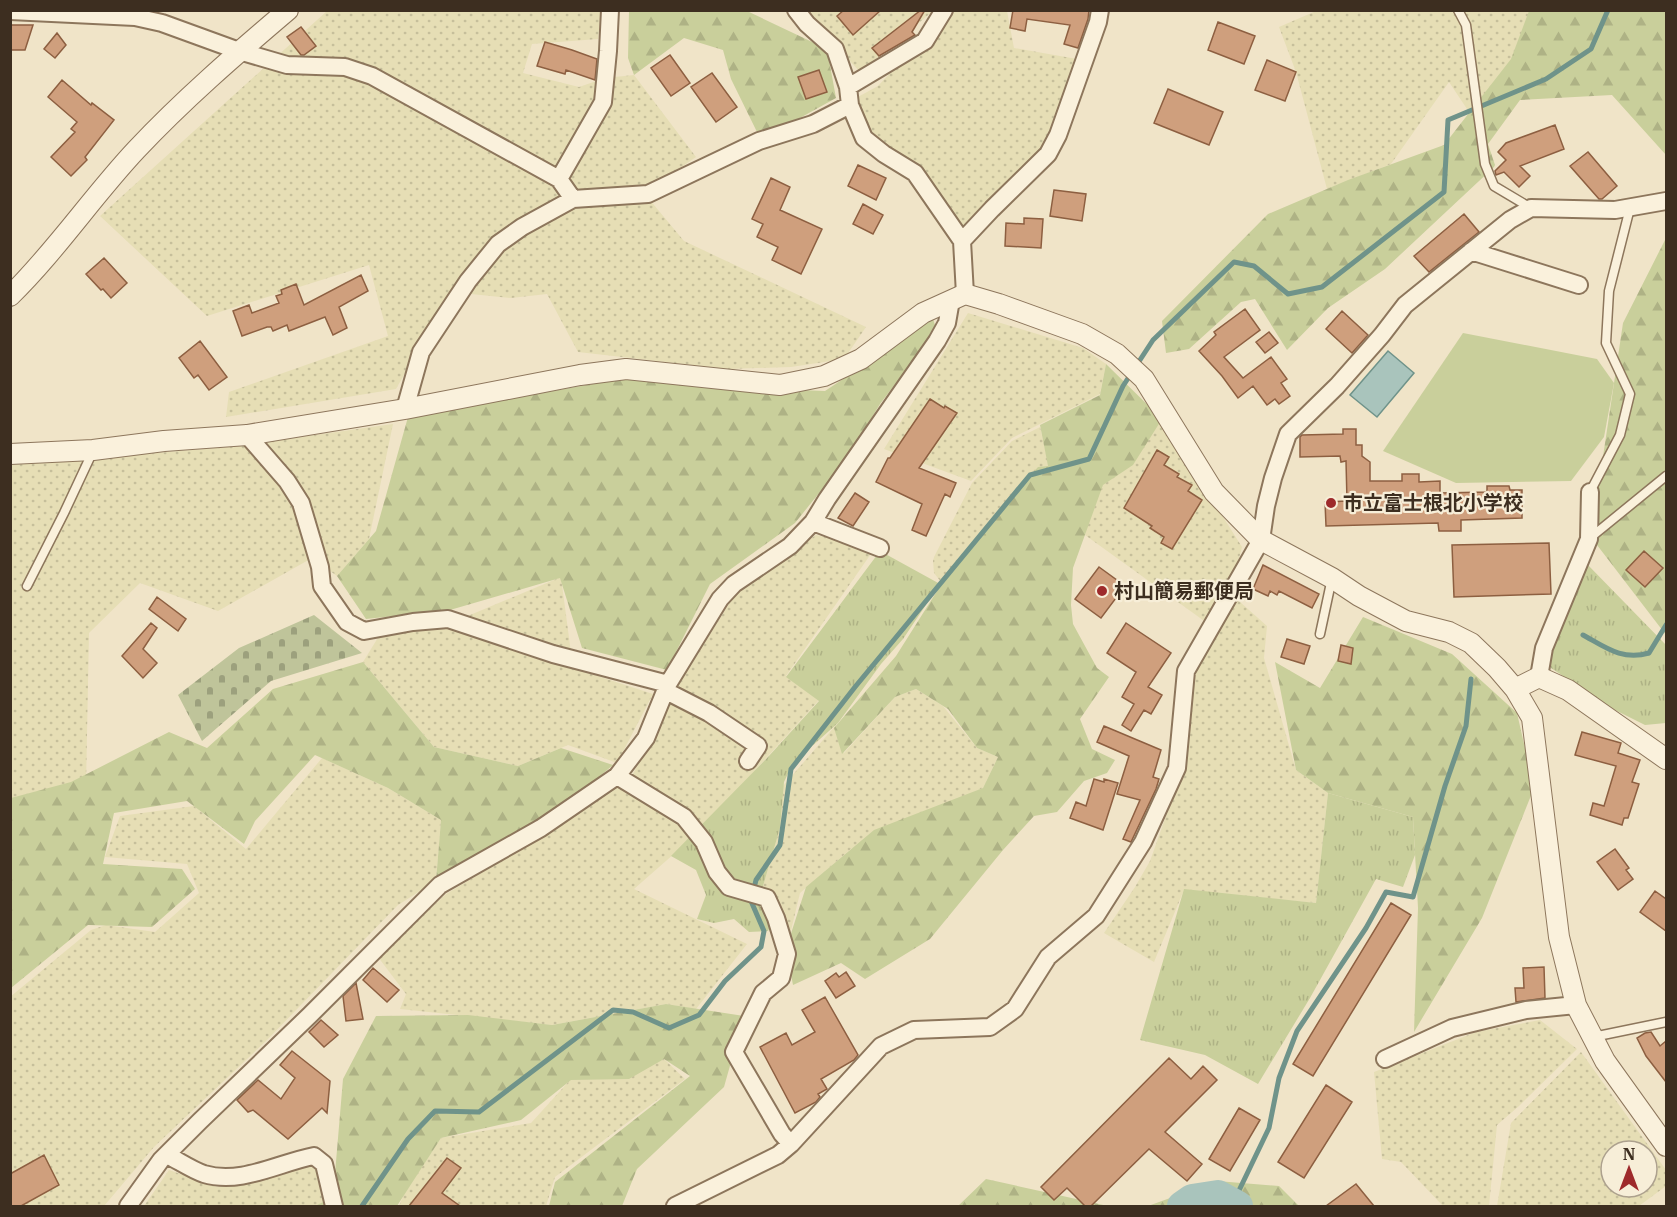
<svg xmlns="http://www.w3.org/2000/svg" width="1677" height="1217" viewBox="0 0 1677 1217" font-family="'IBM Plex Serif','Noto Sans JP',serif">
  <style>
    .farmland { fill: url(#farmland-dots); fill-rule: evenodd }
    .grass { fill: url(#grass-tufts) }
    .forest { fill: url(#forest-firs) }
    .cemetery { fill: url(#cemetery-stones) }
    .garden { fill: #c9cf9b }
    .water { fill: #a9c4bc; stroke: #6f938a; stroke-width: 1.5 }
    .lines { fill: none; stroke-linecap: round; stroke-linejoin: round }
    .stream { stroke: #6f938a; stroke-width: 5 }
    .river { stroke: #a9c4bc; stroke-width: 30 }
    .building { fill: #cf9f7d; stroke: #8d5f41; stroke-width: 1.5 }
    .service-casing { stroke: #8d765c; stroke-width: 11 }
    .minor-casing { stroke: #8d765c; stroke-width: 20 }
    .tertiary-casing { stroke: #8d765c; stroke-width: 22 }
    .service { stroke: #faf1dc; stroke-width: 8 }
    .minor { stroke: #faf1dc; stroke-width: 16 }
    .tertiary { stroke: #faf1dc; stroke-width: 20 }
    .poi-dot { fill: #9e2a2b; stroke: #f7eed8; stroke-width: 2 }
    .labels { text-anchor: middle; stroke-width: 4.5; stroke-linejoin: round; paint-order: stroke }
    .poi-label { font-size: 20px; font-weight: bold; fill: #3d2e20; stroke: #f7eed8; text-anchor: start }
  </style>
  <defs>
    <pattern id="farmland-dots" width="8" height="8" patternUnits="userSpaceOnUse" patternTransform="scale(1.5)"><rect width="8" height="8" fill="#e6deb5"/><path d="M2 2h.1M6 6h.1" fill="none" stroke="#c6bf9b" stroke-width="1.8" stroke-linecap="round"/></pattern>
    <pattern id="grass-tufts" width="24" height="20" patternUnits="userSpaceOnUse" patternTransform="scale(1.5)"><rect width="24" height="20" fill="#c9cf9b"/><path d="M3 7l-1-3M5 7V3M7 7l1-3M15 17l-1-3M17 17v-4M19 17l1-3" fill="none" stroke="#aeb285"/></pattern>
    <pattern id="forest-firs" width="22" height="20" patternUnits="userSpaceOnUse" patternTransform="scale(1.5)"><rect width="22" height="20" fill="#c9cf9b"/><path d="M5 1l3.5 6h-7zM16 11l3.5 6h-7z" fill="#aeb285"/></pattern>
    <pattern id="cemetery-stones" width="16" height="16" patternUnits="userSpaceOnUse" patternTransform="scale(1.5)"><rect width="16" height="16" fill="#bfc49a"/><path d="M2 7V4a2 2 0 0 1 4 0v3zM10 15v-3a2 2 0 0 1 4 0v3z" fill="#9ca07d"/></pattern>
  </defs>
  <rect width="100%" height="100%" fill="#f0e4c8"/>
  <!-- farmland -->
  <path class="farmland" d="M327 11H601L598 39 532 44 523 73 579 87 605 78 634 75 696 157 644 193 684 241 866 327 844 359 791 367 728 369 578 352 547 294 511 298 471 294 447 299 396 389 226 417 229 392 388 336 369 265 207 316 100 216Z
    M804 11H933L860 72Z
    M948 11H1007L1014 48 1077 59 1042 149 965 237 923 172 863 142 856 98 878 86Z
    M1316 11H1537L1530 50 1469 112 1449 82 1391 164 1327 189 1296 72 1279 27Z
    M968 313 1083 348 1106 364 1100 394 1012 438 971 481 884 449Z
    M1162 420 1242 547 1230 593 1267 626 1264 658 1296 770 1328 793 1316 903 1184 890 1154 962 1104 933 1135 887 1150 861 1187 757 1190 676 1207 623 1085 535 1098 481Z
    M393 424 369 539 337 576 312 558 218 611 140 583 89 633 86 786 11 802V465L228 447Z
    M1040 427 1049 467 1027 479 941 582 934 573 933 561 934 557 972 483 1012 441Z
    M816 535 875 548 786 676 819 700 699 832 634 889 747 944 696 1009 666 1004 552 1025 400 1009 406 994 378 957 446 894 533 842 631 778 675 690 737 591Z
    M561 577 573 668 653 694 617 763 568 745 518 766 434 747 363 662 379 636 451 623Z
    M916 689 943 706 977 748 998 757 983 788 851 849 800 893 788 943 761 893 780 828 783 786 836 725 844 753 895 697Z
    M322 758 388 788 441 820 436 881 398 905 266 1041 154 1147 104 1206H11L10 997 91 930 106 925 155 932 199 893 187 864 105 857 120 816 194 806 246 849Z
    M1540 1020 1577 1049 1519 1106 1497 1125 1489 1206H1443L1401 1162 1382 1159 1374 1072 1476 1032Z
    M1581 1052 1666 1170V1186L1639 1206H1497L1511 1123ZM1611 1151H1647V1187H1611Z
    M664 1059 685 1079 555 1177 546 1206H399L404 1194 441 1138 531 1123 571 1079H617Z
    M304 1162 321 1173 328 1200 315 1206H144L169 1170 218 1187Z"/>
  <!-- grass -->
  <path class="grass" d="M880 551 940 584 903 639 881 664 838 723 793 763 784 782 780 828 761 893 775 916 768 931 749 932 734 919 714 923 697 919 706 895 696 870 671 856 768 757 819 701 786 677Z
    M1587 564 1666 645V723L1645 725 1613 709 1551 668 1549 649Z
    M1328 793 1413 817 1415 855 1403 887 1376 879 1310 998 1258 1084 1205 1055 1140 1040 1184 889 1316 903Z"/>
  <!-- forest -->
  <path class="forest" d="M629 11H747L827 49 836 98 780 129 757 132 731 79 723 50 684 38 634 75 628 58Z
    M1529 11H1666V155L1612 95 1520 100 1488 144 1495 165 1494 167 1385 269 1328 308 1287 350 1255 299 1241 302 1189 349 1166 353 1162 321 1268 214 1348 180 1444 145 1511 59Z
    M1666 238V635L1597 545 1598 490 1623 323Z
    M933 319 935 325 918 354 880 404 848 457 795 523 710 584 667 670 582 648 560 578 450 610 366 619 337 576 376 531 408 417 631 377 746 388 825 391Z
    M1106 364 1162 419 1133 465 1103 485 1073 568 1071 605 1073 624 1097 668 1109 677 1080 719 1092 749 1115 760 1107 773 1084 781 1057 812 1034 816 1003 850 930 939 865 979 841 963 793 985 786 949 806 887 874 830 983 788 998 757 977 748 948 709 916 689 895 697 842 754 834 728 896 656 944 580 1028 478 1038 467 1048 466 1040 425 1100 395Z
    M1363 617 1452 654 1517 713 1534 788 1482 918 1414 1032 1418 908 1413 817 1328 793 1296 770 1275 662 1320 688Z
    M363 662 434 747 518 766 561 748 613 765 571 801 436 881 441 820 388 788 315 755 255 821 244 844 187 801 114 813 103 864 182 869 195 889 152 927 88 925 11 988V798L71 782 169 732 207 748 273 689Z
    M666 1004 744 1016 724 1087 637 1169 622 1206H549L555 1182 690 1076 664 1059 629 1079 571 1080 521 1120 441 1138 397 1206H315L333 1197 343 1079 376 1016 468 1015 552 1025Z
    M986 1179 1108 1206H958Z
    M1217 1181 1279 1186 1299 1206H1148Z"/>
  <!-- cemetery -->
  <path class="cemetery" d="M314 615 362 653 271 681 202 741 178 695 239 648Z"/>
  <!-- garden -->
  <path class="garden" d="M1463 333 1597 359 1614 383 1604 437 1571 481 1456 483 1383 451Z"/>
  <!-- water -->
  <path class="water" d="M1388 351 1414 373 1377 417 1350 395Z"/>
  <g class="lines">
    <!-- stream -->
    <path class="stream" d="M1583 635C1605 647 1622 661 1649 653L1666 625
      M1233 1203 1269 1128 1279 1078 1297 1031 1366 928 1386 892 1413 897 1445 786 1466 726 1471 679
      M362 1206 408 1139 435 1111 479 1112 613 1010 633 1012 669 1028 699 1015 725 981 761 947 764 931 751 901 756 880 780 845 791 769 855 687 1030 475 1089 459 1123 386 1153 340 1234 262 1254 266 1288 294 1322 287 1444 192 1448 120 1546 79 1591 49 1608 10"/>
    <!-- river -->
    <path class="river" d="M1182 1206 1192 1199 1218 1195 1238 1206"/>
  </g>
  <!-- building -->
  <path class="building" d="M844 10H881L853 35 837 16Z
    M921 10H925L912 32 915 35 879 56 872 48Z
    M1013 10H1089L1088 19 1078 48 1064 44 1070 25 1027 19 1025 31 1010 28Z
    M1218 22 1255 36 1244 64 1208 50Z
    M10 25H33L25 50H10Z
    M301 27 316 46 304 55H301L287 37Z
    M57 33 66 45 55 58 44 49Z
    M545 42 572 50 597 59 595 80 566 70 565 74 537 66Z
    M670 55 690 83 671 96 651 68Z
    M1267 60 1296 72 1285 101 1255 90Z
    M819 70 827 92 806 99 798 77Z
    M712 73 737 107 716 122 691 87Z
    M62 80 91 105 92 103 114 120 85 157 87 160 71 176 51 157 75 132 71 129 77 122 48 97Z
    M1168 89 1223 112 1209 145 1154 123Z
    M1555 125 1564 149 1520 166 1530 176 1519 187 1504 172 1496 175 1495 171 1506 160 1498 152 1506 143Z
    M1588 152 1617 186 1602 199H1599L1570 166Z
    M858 165 886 178 876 200 848 186Z
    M771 178 790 187 780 210 822 229 801 274 772 260 778 247 757 237 763 224 752 219Z
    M1054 190 1086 194 1082 221 1050 216Z
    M863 204 883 215 873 234 853 224Z
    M1464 214 1479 232 1429 272 1414 256Z
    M1024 218 1043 219 1041 248 1005 246 1006 223 1024 224Z
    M104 258 127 283 111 298 103 289 101 290 86 274Z
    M361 275 368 291 339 307 347 328 333 335 325 317 289 331 287 325 273 331 271 327H267L242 336 233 311 249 305 252 313 279 303 276 296 282 294 281 290 296 284 304 305Z
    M1245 309 1260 330 1224 357 1243 378 1271 357 1287 379 1281 383 1290 396 1279 404 1275 399 1267 405 1253 386 1238 398 1222 376 1199 351 1216 335 1214 332Z
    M1342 311 1368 335 1352 353 1326 329Z
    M1269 332 1278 343 1265 353 1256 342Z
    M200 341 227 377 209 390 198 375 194 378 179 358Z
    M930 399 944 408 945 406 957 413 919 468 956 483 950 497 945 494 926 536 912 530 922 504 876 482 888 458H890Z
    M1343 429H1356V445H1362V456L1370 462V481H1402V474H1419V482L1440 481V493L1487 492V486H1509L1510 490H1522V518L1461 520V531H1439L1438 523 1326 526 1325 502 1347 501 1346 461 1341 462 1340 456 1300 457V437L1302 435 1343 434Z
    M1157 450 1169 457 1164 465 1179 474 1177 477 1192 485 1188 491 1202 500 1172 549 1161 543 1164 537 1150 528 1152 526 1124 508Z
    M855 493 869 502 853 526 838 518Z
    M1549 543 1551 594 1454 597 1452 545Z
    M1644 551 1663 568 1645 587 1626 570Z
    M1263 565 1319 594 1312 608 1279 591 1277 595 1270 591 1268 596 1253 589Z
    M1099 567 1125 586 1101 618 1075 599Z
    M157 597 186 619 178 631 149 609Z
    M151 623 157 628 143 649 157 663 143 678 122 656Z
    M1126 623 1171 653 1148 687 1162 695 1151 714 1144 710 1131 731 1122 725 1134 704 1122 697 1136 672 1107 653Z
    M1287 639 1310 646 1304 664 1281 657Z
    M1341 645 1353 648 1351 664 1338 661Z
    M1104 726 1161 750 1153 777 1159 779 1156 789 1131 842 1123 839 1140 800 1117 794 1129 756 1097 742Z
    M1582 732 1621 743 1618 753 1640 760 1632 782 1639 784 1628 818H1624L1622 825 1590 815 1593 803 1604 806 1616 766 1575 755Z
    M1094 779 1104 782V779L1118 783 1103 830 1070 818 1076 802 1086 806Z
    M1615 849 1629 868 1626 870 1633 879 1618 890 1597 862Z
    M1655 891 1666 899V931L1640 912Z
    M1391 903 1411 915 1313 1076 1293 1064Z
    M1544 967 1545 998 1516 1002 1515 988H1524L1523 968Z
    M373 968 399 990 387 1002 363 980Z
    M846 972 855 986 836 998 825 981 836 973 839 977Z
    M356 983 363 1019 346 1021 343 996Z
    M825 997 858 1055 854 1060 821 1079 827 1089 818 1094 820 1097 816 1102 795 1113 760 1047 786 1033 792 1045 815 1032 802 1010Z
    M321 1020 338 1035 324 1047 309 1032Z
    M1651 1032 1660 1046 1666 1041V1082L1646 1056 1637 1038 1645 1033Z
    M292 1051 330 1081 327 1113 322 1108 288 1139 253 1110 248 1112 237 1100 258 1080 281 1099 295 1078 280 1065Z
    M1169 1058 1191 1079 1203 1066 1217 1080 1165 1132 1202 1164 1187 1181 1149 1149 1091 1206H1085L1067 1188 1054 1200 1041 1187Z
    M1326 1085 1352 1102 1304 1178 1278 1162Z
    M1239 1108 1260 1120 1230 1171 1209 1159Z
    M44 1155 59 1185 21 1206H10V1174Z
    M447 1158 461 1168 442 1193 460 1206H409Z
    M1356 1184 1374 1206H1326Z"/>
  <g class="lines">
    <defs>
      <path id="service" d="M1458 10 1466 25 1485 164 1494 186 1531 208
        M1590 492 1620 435 1630 394 1606 343 1609 291 1630 208
        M1590 538 1666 476
        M27 586 64 513 93 451
        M1320 634 1332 578
        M1593 1037 1666 1022"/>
      <path id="minor" d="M796 10 807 24 835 49 848 87 850 105 864 138 884 154 915 173 962 241 965 294
        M10 11 135 17 162 23 239 51 287 65 345 67 372 76 559 179 573 199
        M848 87 925 41 944 10
        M559 179 603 102 608 51 610 10
        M962 241 992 209 1048 154 1058 135 1075 87 1098 22 1100 10
        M1471 251 1579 285
        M405 409 421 352 468 281 498 244 522 227 573 199 648 194 759 141 813 124 850 105
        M247 435 287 481 301 503 320 567 322 586 347 622 364 631 413 622 448 619 553 654 668 684
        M813 522 880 548
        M1539 677 1544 648 1589 539 1590 492
        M666 691 709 713 758 746 748 761
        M617 776 684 817 704 842 717 872 729 887 767 898 776 918 787 954 781 978 763 993 734 1052 782 1134 791 1144
        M1385 1059 1452 1028 1526 1010 1576 1005
        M167 1155C179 1161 192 1170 204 1174 241 1185 278 1163 314 1156L324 1164 334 1206
        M128 1206 161 1160 200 1121 310 1015 440 885 541 828 617 776 646 738 668 684 720 599 734 584 790 546 813 522 827 499 937 341 947 323 951 300
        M675 1206 778 1155 791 1144 881 1046 914 1030 990 1027 1015 1009 1048 957 1096 916 1143 842 1177 768 1186 671 1261 540 1266 506 1273 478 1288 434 1337 386 1382 335 1405 305 1510 220 1531 208 1615 210 1666 201"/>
      <path id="tertiary" d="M10 296C56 251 92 197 136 150 183 100 235 55 288 10
        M10 454 93 450 164 441 247 435 405 409 580 375 626 369 780 385 824 376 861 359 923 313 965 294 999 304 1082 334 1117 354 1144 379 1214 492 1261 540 1332 578 1359 596 1406 621 1449 632 1471 643 1497 668 1515 689 1532 718 1559 937 1576 1005 1605 1061 1666 1146
        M1515 689 1539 677 1568 690 1666 759"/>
    </defs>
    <!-- service casing -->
    <use href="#service" class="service-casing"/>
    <!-- minor casing -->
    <use href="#minor" class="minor-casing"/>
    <!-- tertiary casing -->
    <use href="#tertiary" class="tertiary-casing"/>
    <!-- service -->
    <use href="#service" class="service"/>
    <!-- minor -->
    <use href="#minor" class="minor"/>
    <!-- tertiary -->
    <use href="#tertiary" class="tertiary"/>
  </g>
  <!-- markers -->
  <g class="poi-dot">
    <circle cx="1331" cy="503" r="6"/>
    <circle cx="1102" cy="591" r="6"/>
  </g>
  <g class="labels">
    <!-- poi labels -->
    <g class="poi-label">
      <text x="1343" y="510">市立富士根北小学校</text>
      <text x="1114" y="598">村山簡易郵便局</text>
    </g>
  </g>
  <!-- border -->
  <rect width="1677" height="1217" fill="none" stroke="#3d2e20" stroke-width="24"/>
  <!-- north arrow -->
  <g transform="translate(1629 1169)"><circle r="28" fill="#f7eed8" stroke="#ada18e" stroke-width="1.5"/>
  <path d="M0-4.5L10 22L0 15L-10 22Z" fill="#9e2a2b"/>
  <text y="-9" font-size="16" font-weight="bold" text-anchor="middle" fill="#3d2e20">N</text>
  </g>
</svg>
